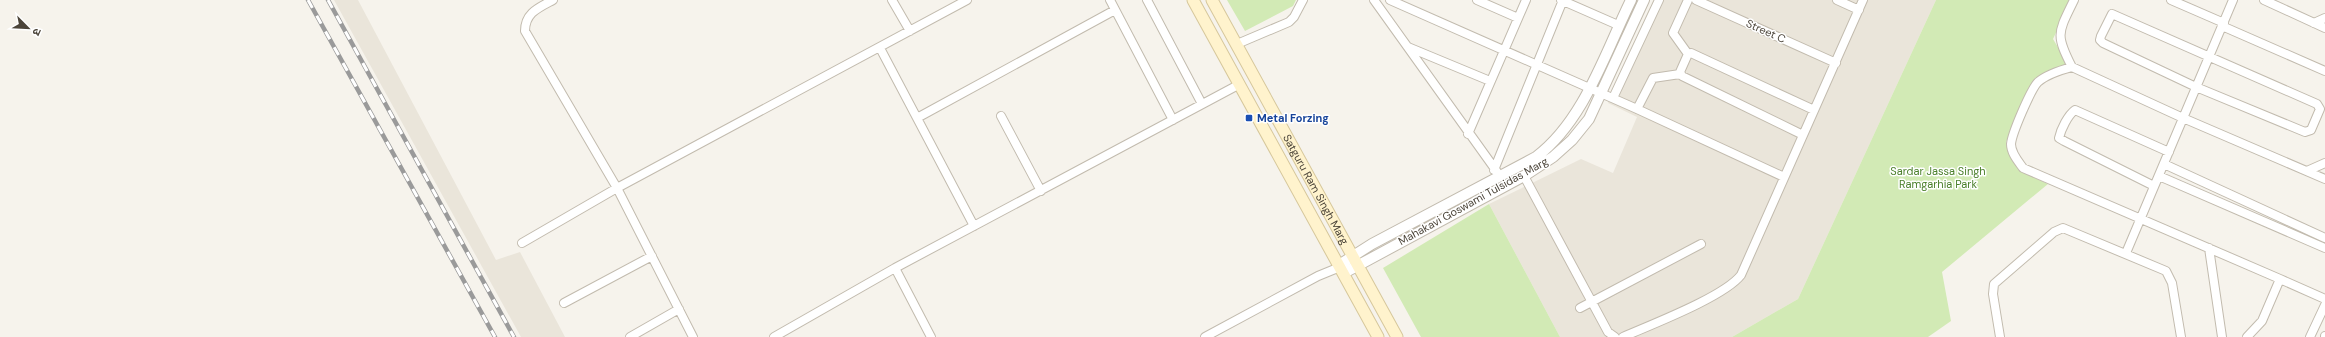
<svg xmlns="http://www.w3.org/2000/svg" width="2325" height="337" viewBox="0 0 2325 337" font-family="'DM Sans','Noto Sans Devanagari',sans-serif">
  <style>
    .residential { fill: #eae5da }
    .green { fill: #d2eab5 }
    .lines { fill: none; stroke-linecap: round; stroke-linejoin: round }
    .minor-casing { stroke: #c2bbae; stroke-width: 10 }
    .tertiary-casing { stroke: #c2bbae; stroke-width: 12 }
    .secondary-casing { stroke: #d6c79b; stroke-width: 13 }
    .minor { stroke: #fff; stroke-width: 8 }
    .tertiary { stroke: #fff; stroke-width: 10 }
    .secondary { stroke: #fff3cd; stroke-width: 11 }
    .rail-casing { stroke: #9a9a9a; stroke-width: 4.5 }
    .rail { stroke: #fff; stroke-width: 3; stroke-dasharray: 9; stroke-linecap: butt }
    .transit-dot { fill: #1a4fb4; stroke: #fff; stroke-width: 1.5 }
    .labels { text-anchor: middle; stroke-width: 3; stroke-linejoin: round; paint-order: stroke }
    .street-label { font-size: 11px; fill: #4b4439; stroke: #fff }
    .transit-label { font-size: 11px; font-weight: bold; fill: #164399; stroke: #fff; text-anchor: start }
    .park-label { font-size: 11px; fill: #4a7f2a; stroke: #fff }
  </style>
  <rect width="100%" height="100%" fill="#f6f3ec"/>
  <!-- residential -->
  <path class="residential" d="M334 0H358L496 260 520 252 565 337H521Z
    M1656 0H1936L1798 299 1732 337H1560L1489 204 1581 159 1613 173 1637 117 1608 103Z"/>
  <!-- green -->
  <path class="green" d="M1227 0H1296L1293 6 1245 31Z
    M1936 0H2071L2053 39 2068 64 2035 78 2006 142 2022 172 2048 184 1942 272 1951 321 1928 337H1732L1798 299Z
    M1489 204 1560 337H1421L1383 268Z"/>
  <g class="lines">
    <defs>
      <path id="minor" d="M553 0C538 8 525 13 525 31L617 188 693 337
        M892 0 910 31
        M1110 0 1173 120
        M1147 0 1202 104
        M1374 0 1500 176
        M1390 0 1637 109 1784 177
        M1477 0 1518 18
        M1561 0 1618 25
        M1688 0 1673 33 1688 54
        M1696 0 1836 63
        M1837 0 1859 10
        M2171 0 2224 23
        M2264 0 2325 28
        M2112 14 2317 104 2320 109 2311 130 2305 132 2196 87 2103 43 2100 40 2101 36Z
        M2314 23 2325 18
        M2222 26 2325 71
        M1237 44 1289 22 1294 17 1303 0
        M1408 47 1490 81
        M880 48 974 226
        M2072 67C2055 34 2058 33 2074 0
        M1613 98 1659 0
        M1637 109 1653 78 1680 74
        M1001 116 1041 191
        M917 118 1115 10
        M1468 134 1526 0
        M1803 135 1682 76 1680 72 1688 54 1691 53 1814 110
        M2164 164 2325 238
        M1494 170 1563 0
        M2307 171 2325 163
        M1524 176 1608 332 1615 337
        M2159 176 2325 248
        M2154 186 2064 141 2059 138C2061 129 2068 115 2075 110L2169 152
        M522 243 617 188 967 0
        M2209 248 2222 337
        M2126 253 2233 0
        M895 268 931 337
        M2280 279 2325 299
        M564 303 652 256
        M1580 308 1701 244
        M630 337 679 309
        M774 337 895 268 1240 84
        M1205 337 1318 276 1340 267
        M1623 337C1650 325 1724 297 1741 275L1863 0
        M2000 337 1993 294 1994 284 2054 232 2063 228 2166 271 2172 283 2181 337
        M2247 337 2262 321 2280 279 2023 168C2018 161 2011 153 2011 144 2012 133 2031 89 2038 82 2047 74 2061 70 2072 67L2183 118 2325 179
        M2310 337 2325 305
        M2325 337V336"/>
      <path id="tertiary" d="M1339 265 1372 244 1536 157C1584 121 1605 53 1631 0
        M1344 273 1524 176 1553 157 1572 140 1589 119 1644 0"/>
      <g id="secondary">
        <path d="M1193 0 1378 337"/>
        <path id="s1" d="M1212 0 1397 337"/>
      </g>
    </defs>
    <!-- minor casing -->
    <use href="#minor" class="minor-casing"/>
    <!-- tertiary casing -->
    <use href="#tertiary" class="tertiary-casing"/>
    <!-- secondary casing -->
    <use href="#secondary" class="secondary-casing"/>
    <!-- minor -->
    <use href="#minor" class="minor"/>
    <!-- tertiary -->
    <use href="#tertiary" class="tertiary"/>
    <!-- secondary -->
    <use href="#secondary" class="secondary"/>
    <defs>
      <path id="rail" d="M308 0 495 337
        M328 0 514 337"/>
    </defs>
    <!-- rail casing -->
    <use href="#rail" class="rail-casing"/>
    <!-- rail -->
    <use href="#rail" class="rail"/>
  </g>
  <!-- markers -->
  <rect class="transit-dot" x="1245" y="114" width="8" height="8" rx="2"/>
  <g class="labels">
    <!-- street labels -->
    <g class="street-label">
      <text transform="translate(1766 31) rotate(24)" y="4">Street C</text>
      <text dy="4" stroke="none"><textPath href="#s1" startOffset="216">Satguru Ram Singh Marg</textPath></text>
      <text transform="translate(1473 201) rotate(-29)" y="4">Mahakavi Goswami Tulsidas Marg</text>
    </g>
    <!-- transit labels -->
    <g class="transit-label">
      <text x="1257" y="122">Metal Forzing</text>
    </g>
    <!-- park labels -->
    <g class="park-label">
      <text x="1938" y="175">Sardar Jassa Singh<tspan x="1938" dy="13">Ramgarhia Park</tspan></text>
    </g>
  </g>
  <!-- north arrow -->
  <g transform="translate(28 28) rotate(114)" stroke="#ffffff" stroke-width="3" paint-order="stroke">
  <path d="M0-3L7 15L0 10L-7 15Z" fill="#4b4439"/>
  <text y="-6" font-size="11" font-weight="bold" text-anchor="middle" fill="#4b4439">उ</text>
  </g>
</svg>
